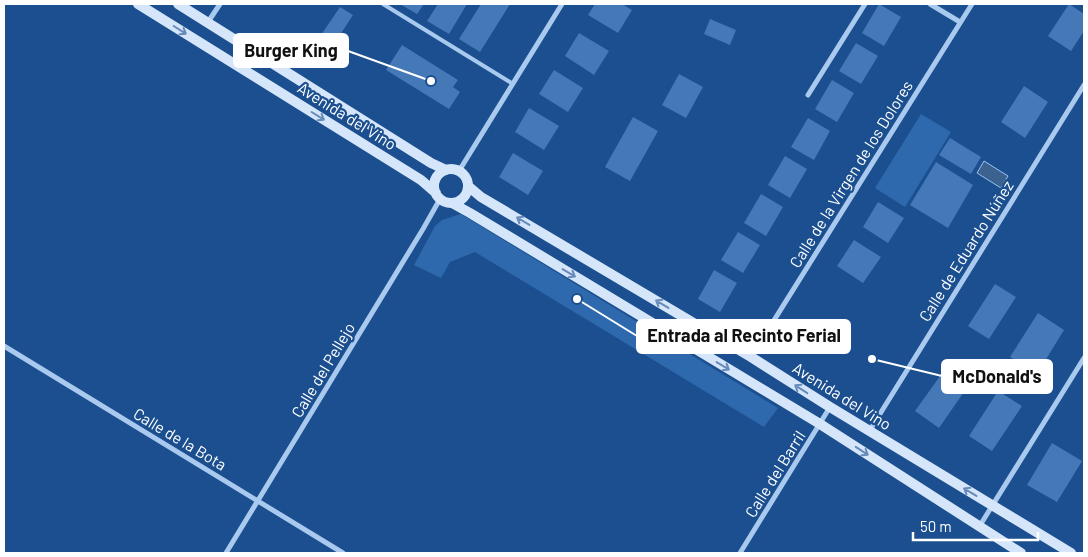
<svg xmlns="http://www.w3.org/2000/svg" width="1088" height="557" viewBox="0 0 1088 557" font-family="Barlow,sans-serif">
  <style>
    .green { fill: #2e69ad }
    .water { fill: #3c6290; stroke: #9cc4f0 }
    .building { fill: #4478b7 }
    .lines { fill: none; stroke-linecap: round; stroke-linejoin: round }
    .lane { stroke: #a9c9ee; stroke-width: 4 }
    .street { stroke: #a9c9ee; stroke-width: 5 }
    .secondary { stroke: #d6e6fa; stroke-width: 10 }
    .oneway { stroke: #668bba }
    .labels { text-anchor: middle; stroke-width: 4.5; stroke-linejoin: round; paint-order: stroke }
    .street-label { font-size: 16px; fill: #fff; stroke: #1b4f8f }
    .leader { fill: none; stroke: #fff; stroke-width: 2 }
    .callout-dot { fill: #fff; stroke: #1b4f8f; stroke-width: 2 }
    .callout { fill: #fff; stroke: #fff; stroke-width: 2 }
    .callout-label { font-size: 18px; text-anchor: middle; font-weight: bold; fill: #111 }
  </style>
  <rect width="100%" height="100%" fill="#1b4f8f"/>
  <!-- green -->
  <path class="green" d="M921 114 951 132 905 207 875 188Z
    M461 214 778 408 764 427 475 252 450 262 441 278 414 265 435 226 442 220Z"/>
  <!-- water -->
  <path class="water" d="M984 161 1008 176 1001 188 977 173Z"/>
  <!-- building -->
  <path class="building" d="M400 4H424L417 14Z
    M438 4H467L449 34 427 21Z
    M481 4H510L480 52 459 39Z
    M595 4H622L632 10 618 33 588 15Z
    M879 4 901 17 884 46 862 33Z
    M1069 4 1084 14V31L1071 51 1048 36Z
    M340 7 353 15 334 44 321 35Z
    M710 19 736 30 730 45 704 34Z
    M579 33 609 51 594 75 565 56Z
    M856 43 878 56 861 84 839 71Z
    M402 45 458 80 453 87 460 92 449 109 386 70Z
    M554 70 583 88 568 112 539 94Z
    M679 74 703 87 686 118 662 105Z
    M832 80 854 93 837 122 815 109Z
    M1024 86 1048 102 1025 138 1001 122Z
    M529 108 559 126 544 150 515 132Z
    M633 117 658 131 630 181 605 167Z
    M808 118 830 131 814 160 791 147Z
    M950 138 981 157 971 174 939 155Z
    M513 153 543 171 528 195 499 177Z
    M785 156 807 169 790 198 768 185Z
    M936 162 973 185 948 228 910 205Z
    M761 194 783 207 766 236 744 223Z
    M878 202 904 218 888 243 863 227Z
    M738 232 760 245 743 273 721 260Z
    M854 240 881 257 863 283 837 266Z
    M714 270 737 283 720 312 698 299Z
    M995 284 1016 297 989 339 968 326Z
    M1038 313 1064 330 1037 374 1010 357Z
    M943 372 966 389 939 428 915 411Z
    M998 391 1022 406 992 451 969 436Z
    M1052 443 1082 461 1057 502 1027 485Z"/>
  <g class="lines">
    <!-- lane -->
    <path class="lane" d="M383 4 513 84"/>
    <!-- street -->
    <path class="street" d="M930 4 960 22
      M208 22 220 4
      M808 95 865 4
      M459 171 562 4
      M4 346 343 553
      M751 357 972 4
      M870 430 1084 85
      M979 527 1084 358
      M226 553 423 229 440 199
      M740 553 830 407"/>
    <!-- secondary -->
    <path class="secondary" d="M138 4 421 180 436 193
      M178 4 431 163 446 170
      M434 186a17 17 0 1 1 34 0a17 17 0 1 1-34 0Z
      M468 186 481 197 751 357 830 407 1071 553
      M452 203 470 213 820 424 1021 553"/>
  </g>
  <!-- one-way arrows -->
  <defs><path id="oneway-shaft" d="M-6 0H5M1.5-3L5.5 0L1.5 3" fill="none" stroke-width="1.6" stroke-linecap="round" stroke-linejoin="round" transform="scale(1.25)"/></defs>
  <g class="oneway">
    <use href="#oneway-shaft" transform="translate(180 30) rotate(32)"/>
    <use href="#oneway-shaft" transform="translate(318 116) rotate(32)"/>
    <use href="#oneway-shaft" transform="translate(523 221) rotate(-149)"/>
    <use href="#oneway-shaft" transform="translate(569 273) rotate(31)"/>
    <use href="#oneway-shaft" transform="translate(662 304) rotate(-149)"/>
    <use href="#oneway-shaft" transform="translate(723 366) rotate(31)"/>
    <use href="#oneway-shaft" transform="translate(801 389) rotate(-147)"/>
    <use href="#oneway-shaft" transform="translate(862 451) rotate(33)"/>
    <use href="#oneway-shaft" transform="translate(970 492) rotate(-149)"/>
  </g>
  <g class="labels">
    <!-- street labels -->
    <g class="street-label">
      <text transform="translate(347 116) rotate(32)" y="6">Avenida del Vino</text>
      <text transform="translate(851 174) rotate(-58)" y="6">Calle de la Virgen de los Dolores</text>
      <text transform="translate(966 251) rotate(-58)" y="6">Calle de Eduardo Núñez</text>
      <text transform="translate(323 370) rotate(-59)" y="6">Calle del Pellejo</text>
      <text transform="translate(842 396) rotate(32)" y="6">Avenida del Vino</text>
      <text transform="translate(180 439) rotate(31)" y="6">Calle de la Bota</text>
      <text transform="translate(775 474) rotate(-58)" y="6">Calle del Barril</text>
    </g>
  </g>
  <!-- callouts -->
  <path class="leader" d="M431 81L348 51M577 299L637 336M872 359L942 376"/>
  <g class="callout-dot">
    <circle cx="431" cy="81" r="5"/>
    <circle cx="577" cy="299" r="5"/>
    <circle cx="872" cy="359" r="5"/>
  </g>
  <g class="callout">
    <rect x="234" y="34" width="114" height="33" rx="5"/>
    <rect x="637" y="320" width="213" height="33" rx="5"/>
    <rect x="942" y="360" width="110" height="33" rx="5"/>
  </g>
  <g class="callout-label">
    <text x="291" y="57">Burger King</text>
    <text x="744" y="342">Entrada al Recinto Ferial</text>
    <text x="997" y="383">McDonald's</text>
  </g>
  <!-- border -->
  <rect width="1088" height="557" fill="none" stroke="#ffffff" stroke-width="10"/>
  <!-- scale -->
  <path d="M913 532v8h125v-8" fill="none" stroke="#ffffff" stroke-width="2.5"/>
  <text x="920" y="532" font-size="15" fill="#ffffff" stroke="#1b4f8f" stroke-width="4" paint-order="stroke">50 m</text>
</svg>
